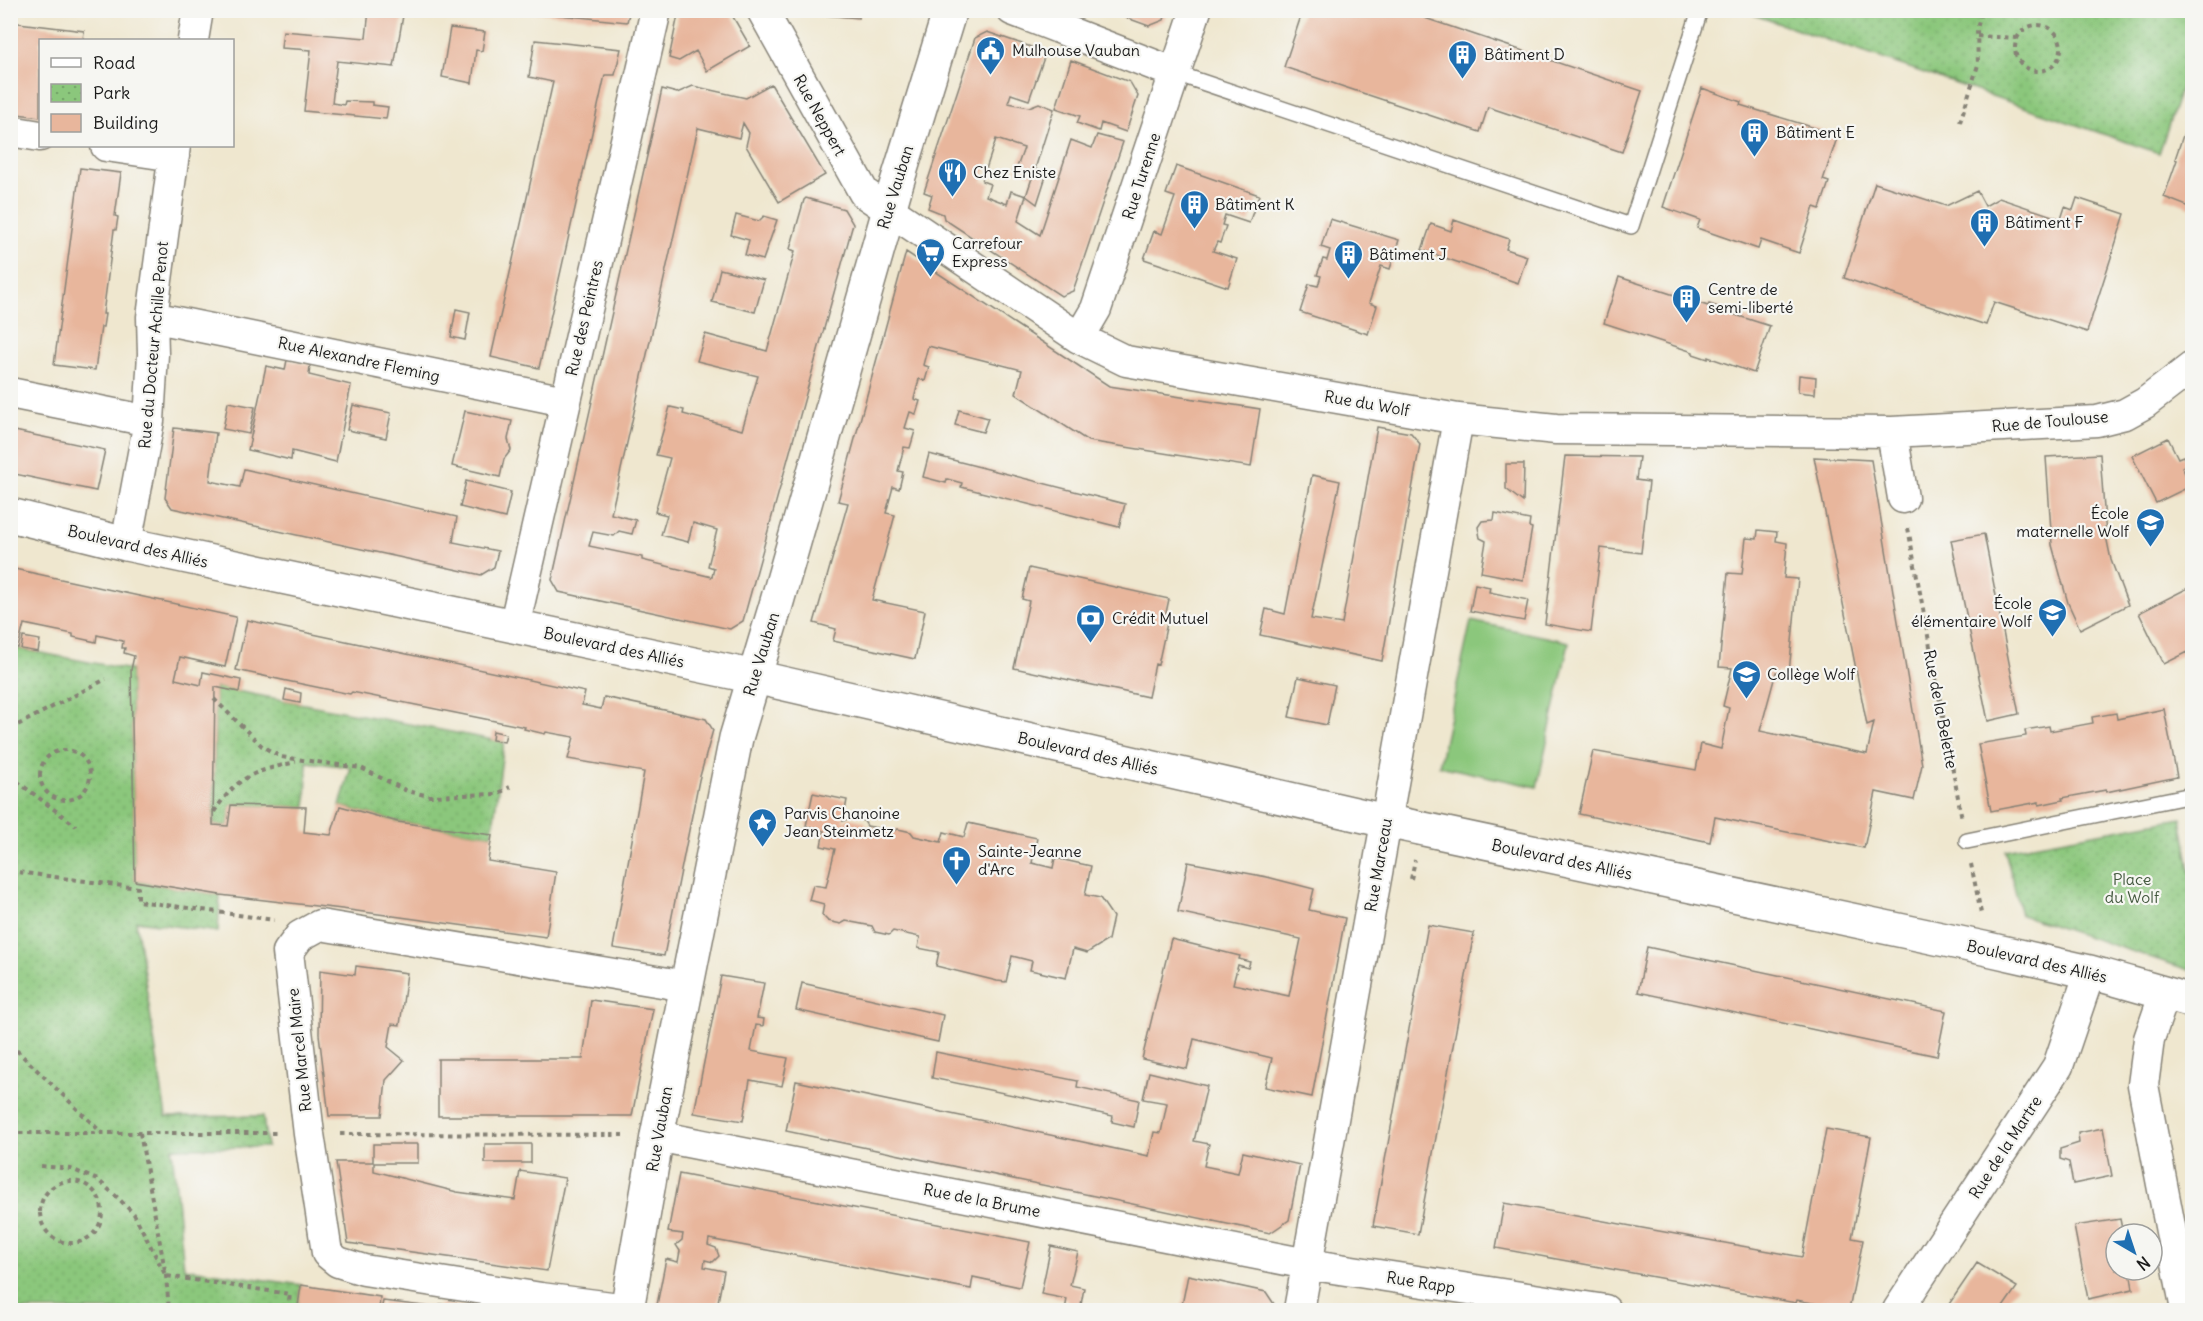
<svg xmlns="http://www.w3.org/2000/svg" width="2203" height="1321" viewBox="0 0 2203 1321" font-family="Delius,sans-serif">
  <style>
    .park { fill: url(#park-dots); stroke: #54724c; stroke-width: 1.5 }
    .pitch { fill: #8bc77c; stroke: #54724c; stroke-width: 1.5 }
    .building { fill: #e8b69c; fill-rule: evenodd }
    .lines { fill: none; stroke-linecap: round; stroke-linejoin: round }
    .lane-casing { stroke: #868276; stroke-width: 18 }
    .street-casing { stroke: #868276; stroke-width: 33 }
    .secondary-casing { stroke: #868276; stroke-width: 36 }
    .path { stroke: #868276; stroke-width: 4; stroke-dasharray: 4.5 4.5; stroke-linecap: butt }
    .lane { stroke: #fff; stroke-width: 15 }
    .street { stroke: #fff; stroke-width: 30 }
    .secondary { stroke: #fff; stroke-width: 33 }
    .labels { text-anchor: middle; stroke-width: 4.5; stroke-linejoin: round; paint-order: stroke }
    .poi-label { font-size: 16px; fill: #1c1c1c; stroke: #f6f6f2; text-anchor: start }
    .street-label { font-size: 16px; fill: #1c1c1c; stroke: #f6f6f2 }
    .park-label { font-size: 16px; fill: #43583e; stroke: #f6f6f2 }
  </style>
  <defs>
    <pattern id="park-dots" width="8" height="8" patternUnits="userSpaceOnUse" patternTransform="scale(1.5)"><rect width="8" height="8" fill="#8bc77c"/><path d="M2 2h.1M6 6h.1" fill="none" stroke="#77aa6b" stroke-width="1.8" stroke-linecap="round"/></pattern>
  </defs>
  <rect width="100%" height="100%" fill="#f6f6f2"/>
  <filter id="ink" filterUnits="userSpaceOnUse"><feTurbulence type="fractalNoise" baseFrequency=".0167" numOctaves="2"/><feDisplacementMap in="SourceGraphic" scale="12" xChannelSelector="R" yChannelSelector="G"/><feConvolveMatrix kernelMatrix="1 2 1 2 8 2 1 2 1" color-interpolation-filters="sRGB"/></filter>
  <filter id="wash" filterUnits="userSpaceOnUse"><feTurbulence type="fractalNoise" baseFrequency=".008" numOctaves="4" result="noise"/><feDisplacementMap in="SourceGraphic" scale="24" xChannelSelector="R" yChannelSelector="G"/><feGaussianBlur stdDeviation="1.35" result="paint"/><feColorMatrix in="noise" values="0 0 0 0 0 0 0 0 0 0 0 0 0 0 0 0 0 1.4 0 .05"/><feComposite in="paint" operator="in"/></filter>
  <g filter="url(#wash)">
    <rect width="100%" height="100%" fill="#efe7cf"/>
    <!-- park -->
    <path class="park" d="M1755 11H2192V55L2159 153 1754 15Z
      M10 647 131 670 135 881 220 895 218 932 136 921 166 1117 263 1116 267 1147 172 1148 184 1268 301 1285 298 1306 328 1310H11Z
      M215 687 504 742 492 835 398 822 340 806 351 767 307 762 306 807 231 805 228 826 214 825Z
      M2181 818 2192 881V971L2021 915 2005 850Z"/>
    <!-- pitch -->
    <path class="pitch" d="M1471 621 1569 642 1537 787 1439 766Z"/>
    <g id="blocks">
      <!-- building -->
      <path class="building" d="M369 10H404L394 67 337 61 332 103 344 105 345 101 372 102V105L388 107 386 119 304 111 311 50 281 48 283 31 366 38Z
        M531 10H630L627 22 531 12Z
        M679 10H729L750 46 707 71 696 51 679 61 669 58Z
        M824 10H860L859 18 823 15Z
        M1105 10H1167L1164 20 1149 26Z
        M1303 10H1401L1642 91 1622 152 1488 107 1480 132 1284 67Z
        M10 22 84 31 83 40H40V117L10 113Z
        M450 28 485 32 482 51 476 50 472 83 442 77Z
        M987 32 1046 52 1029 100 1011 94 1008 103 1029 107 1039 103 1054 109 1035 169 1047 173 1037 204 1026 196 1018 221 1040 235 1071 140 1092 148 1097 135 1123 142 1073 291 1061 296 944 219 943 214 928 208 932 195 924 192 975 38ZM996 139 1024 148 1016 170 1033 175 1026 196 1011 191 1007 204 986 196 990 184 982 181Z
        M535 40 621 49 615 75H605L539 368 491 357 553 82 529 77Z
        M1071 60 1130 82 1138 96 1126 132 1101 123 1099 131 1077 123 1080 116 1056 108Z
        M771 84 825 175 779 202 746 146 749 133 743 123 739 138 698 128 611 514 636 520 632 534 619 531 614 536 593 532 589 546 642 557V560L712 577 714 568 708 566 717 530 693 523 688 542 661 535 667 515 655 512 670 458 656 455 670 407 684 410 683 414 742 430 758 376 697 361 705 334 767 351 795 251 790 249 804 200 806 198 844 209 853 224 743 621 730 629 559 592 552 580 662 89 677 93 693 86 746 98Z
        M1702 88 1741 102 1740 105 1838 135 1823 180 1829 182 1820 209 1814 207 1799 253 1761 240 1758 249 1697 228 1700 220 1663 207Z
        M2192 109V208L2164 197 2177 160 2175 159Z
        M1176 166 1259 195 1249 223 1225 215 1222 225 1226 226 1220 243 1217 242 1213 251 1237 259 1228 287 1144 259 1154 231 1162 234 1175 197 1166 194Z
        M80 168 121 173 115 216 118 217 116 230H114L103 314H105L103 327H101L95 370 54 365Z
        M1875 183 1946 206 1977 191 1985 206 1999 198 2061 219 2065 207 2073 210 2077 198 2125 214 2087 332 1994 302 1986 325 1844 278Z
        M736 215 759 221 764 216 777 220 763 260 745 255 749 240 731 235Z
        M1330 219 1399 240 1390 269 1381 266 1369 303 1377 306 1368 334 1300 312 1309 284 1318 286 1321 276 1317 275 1323 259 1327 260 1330 250 1321 247Z
        M1454 220 1509 239 1506 249 1527 256 1518 283 1422 250 1431 224 1451 231Z
        M906 252 1109 386 1260 409 1251 467 1088 441 1016 394 1022 370 928 346 923 365 929 367 925 381 919 379 914 399 920 401 916 414 910 412 905 428 915 431 910 448 904 447 898 471 903 472 899 489 893 487 886 513 895 515 872 600 925 611 915 659 833 641 836 629 814 623 848 503 838 501Z
        M720 269 764 280 755 312 712 302Z
        M1619 277 1708 306 1709 304 1724 309 1723 311 1770 326 1754 373 1708 357V359L1693 354V352L1604 323Z
        M456 309 470 312 465 340 451 337Z
        M287 360 310 365 309 375 351 385 336 462 292 451 291 460 248 450 266 366 285 370Z
        M1799 375 1816 377 1815 394 1798 392Z
        M228 402 255 407 249 434 223 429Z
        M353 405 391 413 386 438 347 430Z
        M959 410 988 418 983 432 955 425Z
        M465 411 512 421 508 439 511 450 504 459 500 477 452 466Z
        M1377 427 1411 433 1420 444 1382 661 1260 635 1266 609 1285 614 1312 475 1340 481 1311 619 1342 624Z
        M174 428 216 433 210 481 240 487 244 469 457 517 453 542 498 551 494 567 481 575 477 574 172 508 165 498Z
        M10 430 105 450 96 491 10 473Z
        M2168 438 2178 458 2183 456 2187 464 2182 467 2191 486 2156 503 2132 456Z
        M929 454 1125 504 1119 527 961 487 962 483 947 479 946 483 923 477Z
        M2100 454 2106 536 2111 560 2128 605 2080 629 2068 603 2052 545 2046 457Z
        M1565 456 1639 457 1636 480 1649 482 1641 553 1601 548 1591 632 1545 624Z
        M1814 457 1871 460 1922 765 1914 800 1876 792 1864 848 1715 817 1710 842 1579 814 1593 751 1696 770 1701 744 1721 749 1729 708 1723 706 1732 668 1719 667 1728 573 1742 574 1746 538 1757 539 1758 530 1777 532 1776 541 1787 543 1784 578 1798 579 1789 673 1776 672 1760 731 1867 754 1874 722 1867 725Z
        M1506 464H1524L1523 502 1506 489Z
        M466 481 511 492 505 518 460 507Z
        M1495 513 1530 520 1529 527 1532 528 1523 580 1481 572 1486 541 1480 538 1478 527 1482 521 1494 520Z
        M1984 534 2019 714 1988 721 1951 540Z
        M10 568 236 617 225 667 180 657 175 679 201 685 203 672 241 680 239 692 215 687 213 825 228 826 231 805 306 807 304 832 331 835 340 806 398 822 492 835 488 861 556 872 546 937 342 909 220 895 135 881 131 670 134 656 124 653 125 648H122L123 641 97 635 96 642 73 637V634L24 624 18 648 10 647Z
        M1029 568 1169 599 1164 622 1167 623 1158 665 1155 664 1148 697 1014 668 1029 601 1022 599Z
        M1475 584 1490 587 1489 592 1528 600 1524 621 1470 611Z
        M2192 586V650L2164 664 2139 613Z
        M247 620 585 692 582 705 601 709 604 697 706 719 713 730 699 780 664 956 613 948 644 772 568 759 574 737 546 732 545 734 524 729 525 727 495 721 352 692 350 694 287 681 236 670Z
        M23 637 40 640 38 652 21 649Z
        M1298 677 1335 685 1327 725 1289 717Z
        M286 689 301 693 300 703 284 700Z
        M2164 709 2177 777 2106 792V790L2062 798 2063 800 2039 805V802L1991 811 1978 744 2026 736 2025 730 2049 726 2050 731 2093 723 2092 717 2116 713 2117 719Z
        M493 731 506 734 504 742 492 740Z
        M813 793 847 800 843 821 850 818 864 821 867 826 893 831 898 829 911 832 914 836 941 842 944 832 964 837 968 823 1037 838 1032 863 1053 868 1055 858 1091 866 1085 895 1100 898 1113 917 1108 940 1087 953 1073 949 1066 978 1030 970 1032 961 1012 956 1006 982 997 981 936 966 939 952 918 948 920 937 893 931 889 935 875 932 872 926 846 921 841 924 828 921 822 915 824 904 809 900 813 885 826 887 835 849 821 846 824 831 806 826Z
        M1188 862 1267 877 1314 889 1309 910 1345 918 1312 1097 1265 1087 1272 1058 1194 1039 1187 1069 1142 1059 1171 939 1240 956 1239 959 1250 962 1248 968 1238 965 1233 984 1289 996 1301 939 1178 912Z
        M1428 925 1474 933 1418 1234 1373 1226Z
        M1647 947 1946 1011 1937 1056 1638 992Z
        M356 966 407 973 400 1025 392 1024 388 1047 404 1060 386 1080 382 1116H329L319 1034 320 970 355 975Z
        M721 976 764 983 757 1018 764 1019 763 1026 756 1025 751 1051 788 1058 782 1086 750 1080 743 1121 694 1113Z
        M802 983 943 1015 938 1042 796 1010Z
        M591 1000 653 1009 632 1116H438V1059H583Z
        M936 1052 1078 1081 1077 1087 1139 1100 1134 1127 1112 1122 1113 1116 932 1078Z
        M1149 1072 1207 1086 1194 1141 1209 1144 1204 1166 1238 1173 1243 1152 1300 1165 1289 1220 1270 1233 786 1131 796 1081 1149 1156 1154 1132 1161 1133 1167 1103 1143 1099Z
        M2103 1128 2112 1176 2073 1184 2069 1162 2060 1159V1149L2079 1143 2078 1133Z
        M1826 1129 1871 1137 1852 1238 1863 1240 1849 1310 1797 1300 1796 1303 1496 1248 1504 1203 1802 1257Z
        M373 1144H418V1163H374V1171L457 1192 515 1200 520 1171 565 1178 547 1271 348 1243 336 1162H373Z
        M485 1144H531V1163H485Z
        M679 1174 1030 1242 1020 1287 973 1277 971 1289 709 1239 708 1245 716 1248 719 1256 713 1262 705 1260 704 1267 724 1271 717 1307 727 1310H656L666 1259 678 1262 680 1251 676 1245 682 1240 683 1234 668 1232Z
        M2120 1219 2123 1234H2116V1270H2130L2133 1289 2088 1299 2074 1226Z
        M1051 1246 1078 1252 1070 1285 1084 1288 1080 1310H1065L1067 1299 1041 1294Z
        M1977 1263 2017 1287 2001 1310H1945Z
        M1188 1275 1266 1292 1274 1304 1273 1310H1181Z
        M301 1285 380 1297 379 1310H328L298 1306Z
        M383 1301 439 1308 440 1304 468 1307 467 1310H381Z"/>
    </g>
  </g>
  <g filter="url(#ink)">
    <use href="#blocks" fill-opacity="0" stroke="#868276" stroke-width="1.5"/>
    <g class="lines">
      <defs>
        <path id="lane" d="M1175 73 1631 226 1700 10
          M1967 841 2192 795"/>
        <path id="street" d="M762 10 864 193 1079 338 1126 361 1458 419 1556 429 1892 432 2097 421 2125 414 2145 403 2192 367
          M1012 10 1175 73
          M193 40 198 10
          M10 131 40 136
          M106 146 174 156
          M152 317 565 401
          M1079 338 1096 309 1196 10
          M10 393 149 421
          M1892 432 1903 498
          M126 544 149 421 153 354 152 317 175 146
          M514 627 656 10
          M2165 993 2149 1039 2143 1085 2186 1310
          M657 1136 1307 1264 1605 1310
          M627 1309 541 1298 364 1270 338 1262 327 1253 309 1134 288 952 300 936 320 925 686 986
          M1299 1310 1458 419
          M1898 1310 2058 1066 2090 972"/>
        <path id="secondary" d="M10 515 126 544 755 677 1386 821 1988 949 2090 972 2192 1001
          M627 1310 657 1136 736 738 776 605 895 189 950 10"/>
      </defs>
      <!-- lane casing -->
      <use href="#lane" class="lane-casing"/>
      <!-- street casing -->
      <use href="#street" class="street-casing"/>
      <!-- secondary casing -->
      <use href="#secondary" class="secondary-casing"/>
      <!-- path -->
      <path class="path" d="M2015 48a23 23 0 1 1 46 0a23 23 0 1 1-46 0Z
        M1977 36 2017 38
        M1960 122 1978 65 1977 30 1981 10
        M1908 528 1962 819
        M214 699 262 746 281 757 361 768 407 791 429 796 497 794 510 787
        M10 729 106 679
        M40 775a25 25 0 1 1 50 0a25 25 0 1 1-50 0Z
        M10 776 76 826
        M214 812C239 774 254 772 296 762
        M1971 864 1981 913
        M10 871 138 888V901L274 920
        M1411 879 1415 860
        M10 1044 101 1132
        M10 1133H278
        M140 1133 166 1276 169 1310
        M340 1134 623 1135
        M41 1166 71 1169 98 1180 117 1197 134 1214 166 1276 290 1294 288 1310
        M40 1212a31 31 0 1 1 62 0a31 31 0 1 1-62 0Z"/>
      <!-- lane -->
      <use href="#lane" class="lane"/>
      <!-- street -->
      <use href="#street" class="street"/>
      <!-- secondary -->
      <use href="#secondary" class="secondary"/>
    </g>
  </g>
  <!-- icons -->
  <defs>
    <symbol id="civic-pin" viewBox="-11 -11 22 30"><path d="M0 17L-7.5 6A9.5 9.5 0 1 1 7.5 6Z" fill="#1f6fb2" stroke="#f6f6f2"/><path d="M-.6-6.5H3V-4.5H.6V-3L4-1V1h2V6H-6V1h2V-1L-.6-3ZM-1.2 2.5V6h2.4V2.5Z" fill="#fff"/></symbol>
    <symbol id="building-pin" viewBox="-11 -11 22 30"><path d="M0 17L-7.5 6A9.5 9.5 0 1 1 7.5 6Z" fill="#1f6fb2" stroke="#f6f6f2"/><path d="M-4-6H4V6H1V3H-1V6H-4ZM-2.5-4.3h1.7v1.8h-1.7ZM.8-4.3h1.7v1.8H.8ZM-2.5-1h1.7V.8h-1.7ZM.8-1h1.7V.8H.8Z" fill="#fff"/></symbol>
    <symbol id="restaurant-pin" viewBox="-11 -11 22 30"><path d="M0 17L-7.5 6A9.5 9.5 0 1 1 7.5 6Z" fill="#1f6fb2" stroke="#f6f6f2"/><path d="M-5-6h1v4h1v-4h1v4h1v-4h1v5L-1.5 .5V6h-2V.5L-5-1ZM5-6V6H3V1.5H1.5Q1.5-4 5-6Z" fill="#fff"/></symbol>
    <symbol id="supermarket-pin" viewBox="-11 -11 22 30"><path d="M0 17L-7.5 6A9.5 9.5 0 1 1 7.5 6Z" fill="#1f6fb2" stroke="#f6f6f2"/><path d="M-6-5.5h2.5l.6 2H6L4.5 2H-2.5L-4.4-4H-6ZM-1.5 3.2a1.3 1.3 0 1 0 .1 0ZM3 3.2a1.3 1.3 0 1 0 .1 0Z" fill="#fff"/></symbol>
    <symbol id="school-pin" viewBox="-11 -11 22 30"><path d="M0 17L-7.5 6A9.5 9.5 0 1 1 7.5 6Z" fill="#1f6fb2" stroke="#f6f6f2"/><path d="M0-5L7-2L0 1L-7-2ZM-4 1L0 2.5L4 1V4Q0 6-4 4Z" fill="#fff"/></symbol>
    <symbol id="bank-pin" viewBox="-11 -11 22 30"><path d="M0 17L-7.5 6A9.5 9.5 0 1 1 7.5 6Z" fill="#1f6fb2" stroke="#f6f6f2"/><path d="M-6-4H6V4H-6ZM0-2.3a2.3 2.3 0 1 0 0 4.6a2.3 2.3 0 1 0 0-4.6Z" fill="#fff"/></symbol>
    <symbol id="sight-pin" viewBox="-11 -11 22 30"><path d="M0 17L-7.5 6A9.5 9.5 0 1 1 7.5 6Z" fill="#1f6fb2" stroke="#f6f6f2"/><path d="M0-6L1.8-2.2L6-1.7L2.9 1.2L3.7 5.4L0 3.3L-3.7 5.4L-2.9 1.2L-6-1.7L-1.8-2.2Z" fill="#fff"/></symbol>
    <symbol id="church-pin" viewBox="-11 -11 22 30"><path d="M0 17L-7.5 6A9.5 9.5 0 1 1 7.5 6Z" fill="#1f6fb2" stroke="#f6f6f2"/><path d="M-1.2-6h2.4v3.5h3.3v2.4h-3.3V6h-2.4V-.1h-3.3v-2.4h3.3Z" fill="#fff"/></symbol>
  </defs>
  <g fill-rule="evenodd">
    <use href="#civic-pin" x="974" y="34" width="33" height="45"/>
    <use href="#building-pin" x="1446" y="38" width="33" height="45"/>
    <use href="#building-pin" x="1738" y="116" width="33" height="45"/>
    <use href="#restaurant-pin" x="936" y="156" width="33" height="45"/>
    <use href="#building-pin" x="1178" y="188" width="33" height="45"/>
    <use href="#building-pin" x="1968" y="206" width="33" height="45"/>
    <use href="#supermarket-pin" x="914" y="236" width="33" height="45"/>
    <use href="#building-pin" x="1332" y="238" width="33" height="45"/>
    <use href="#building-pin" x="1670" y="282" width="33" height="45"/>
    <use href="#school-pin" x="2134" y="506" width="33" height="45"/>
    <use href="#school-pin" x="2036" y="596" width="33" height="45"/>
    <use href="#bank-pin" x="1074" y="602" width="33" height="45"/>
    <use href="#school-pin" x="1730" y="658" width="33" height="45"/>
    <use href="#sight-pin" x="746" y="806" width="33" height="45"/>
    <use href="#church-pin" x="940" y="844" width="33" height="45"/>
  </g>
  <g class="labels">
    <!-- poi labels -->
    <g class="poi-label">
      <text x="1012" y="56">Mulhouse Vauban</text>
      <text x="1484" y="60">Bâtiment D</text>
      <text x="1776" y="138">Bâtiment E</text>
      <text x="973" y="178">Chez Eniste</text>
      <text x="1215" y="210">Bâtiment K</text>
      <text x="2005" y="228">Bâtiment F</text>
      <text x="952" y="249">Carrefour<tspan x="952" dy="18">Express</tspan></text>
      <text x="1369" y="260">Bâtiment J</text>
      <text x="1708" y="295">Centre de<tspan x="1708" dy="18">semi-liberté</tspan></text>
      <text x="2129" y="519" text-anchor="end">École<tspan x="2129" dy="18">maternelle Wolf</tspan></text>
      <text x="2032" y="609" text-anchor="end">École<tspan x="2032" dy="18">élémentaire Wolf</tspan></text>
      <text x="1112" y="624">Crédit Mutuel</text>
      <text x="1767" y="680">Collège Wolf</text>
      <text x="784" y="819">Parvis Chanoine<tspan x="784" dy="18">Jean Steinmetz</tspan></text>
      <text x="978" y="857">Sainte-Jeanne<tspan x="978" dy="18">d'Arc</tspan></text>
    </g>
    <!-- street labels -->
    <g class="street-label">
      <text transform="translate(820 115) rotate(61)" y="6">Rue Neppert</text>
      <text transform="translate(1141 176) rotate(-72)" y="6">Rue Turenne</text>
      <text transform="translate(895 187) rotate(-73)" y="6">Rue Vauban</text>
      <text transform="translate(584 318) rotate(-77)" y="6">Rue des Peintres</text>
      <text transform="translate(153 345) rotate(-85)" y="6">Rue du Docteur Achille Penot</text>
      <text transform="translate(359 359) rotate(12)" y="6">Rue Alexandre Fleming</text>
      <text transform="translate(1367 403) rotate(10)" y="6">Rue du Wolf</text>
      <text transform="translate(2050 421) rotate(-5)" y="6">Rue de Toulouse</text>
      <text transform="translate(138 546) rotate(13)" y="6">Boulevard des Alliés</text>
      <text transform="translate(614 647) rotate(12)" y="6">Boulevard des Alliés</text>
      <text transform="translate(761 654) rotate(-73)" y="6">Rue Vauban</text>
      <text transform="translate(1941 709) rotate(79)" y="6">Rue de la Belette</text>
      <text transform="translate(1088 753) rotate(13)" y="6">Boulevard des Alliés</text>
      <text transform="translate(1562 859) rotate(12)" y="6">Boulevard des Alliés</text>
      <text transform="translate(1378 865) rotate(-80)" y="6">Rue Marceau</text>
      <text transform="translate(2037 961) rotate(13)" y="6">Boulevard des Alliés</text>
      <text transform="translate(299 1050) rotate(-96)" y="6">Rue Marcel Maire</text>
      <text transform="translate(659 1129) rotate(-80)" y="6">Rue Vauban</text>
      <text transform="translate(2005 1147) rotate(-57)" y="6">Rue de la Martre</text>
      <text transform="translate(982 1200) rotate(11)" y="6">Rue de la Brume</text>
      <text transform="translate(1421 1282) rotate(9)" y="6">Rue Rapp</text>
    </g>
    <!-- park labels -->
    <g class="park-label">
      <text x="2132" y="885">Place<tspan x="2132" dy="18">du Wolf</tspan></text>
    </g>
  </g>
  <!-- margin -->
  <rect width="2203" height="1321" fill="none" stroke="#f6f6f2" stroke-width="36"/>
  <!-- legend -->
  <rect x="39" y="39" width="195" height="108" fill="#f6f6f2" stroke="#9f9f9c" stroke-width="1.5"/>
  <rect x="51" y="58" width="30" height="9" fill="#ffffff" stroke="#9f9f9c" stroke-width="1.5"/>
  <text x="93" y="69" font-size="18" fill="#1c1c1c">Road</text>
  <rect x="51" y="84" width="30" height="18" fill="url(#park-dots)" stroke="#9f9f9c" stroke-width="1.5"/>
  <text x="93" y="99" font-size="18" fill="#1c1c1c">Park</text>
  <rect x="51" y="114" width="30" height="18" fill="#e8b69c" stroke="#9f9f9c" stroke-width="1.5"/>
  <text x="93" y="129" font-size="18" fill="#1c1c1c">Building</text>
  <!-- north arrow -->
  <g transform="translate(2134 1252) rotate(141)"><circle r="28" fill="#f6f6f2" stroke="#9f9f9c" stroke-width="1.5"/>
  <path d="M0-4.5L10 22L0 15L-10 22Z" fill="#1f6fb2"/>
  <text y="-9" font-size="16" font-weight="bold" text-anchor="middle" fill="#1c1c1c">N</text>
  </g>
</svg>
